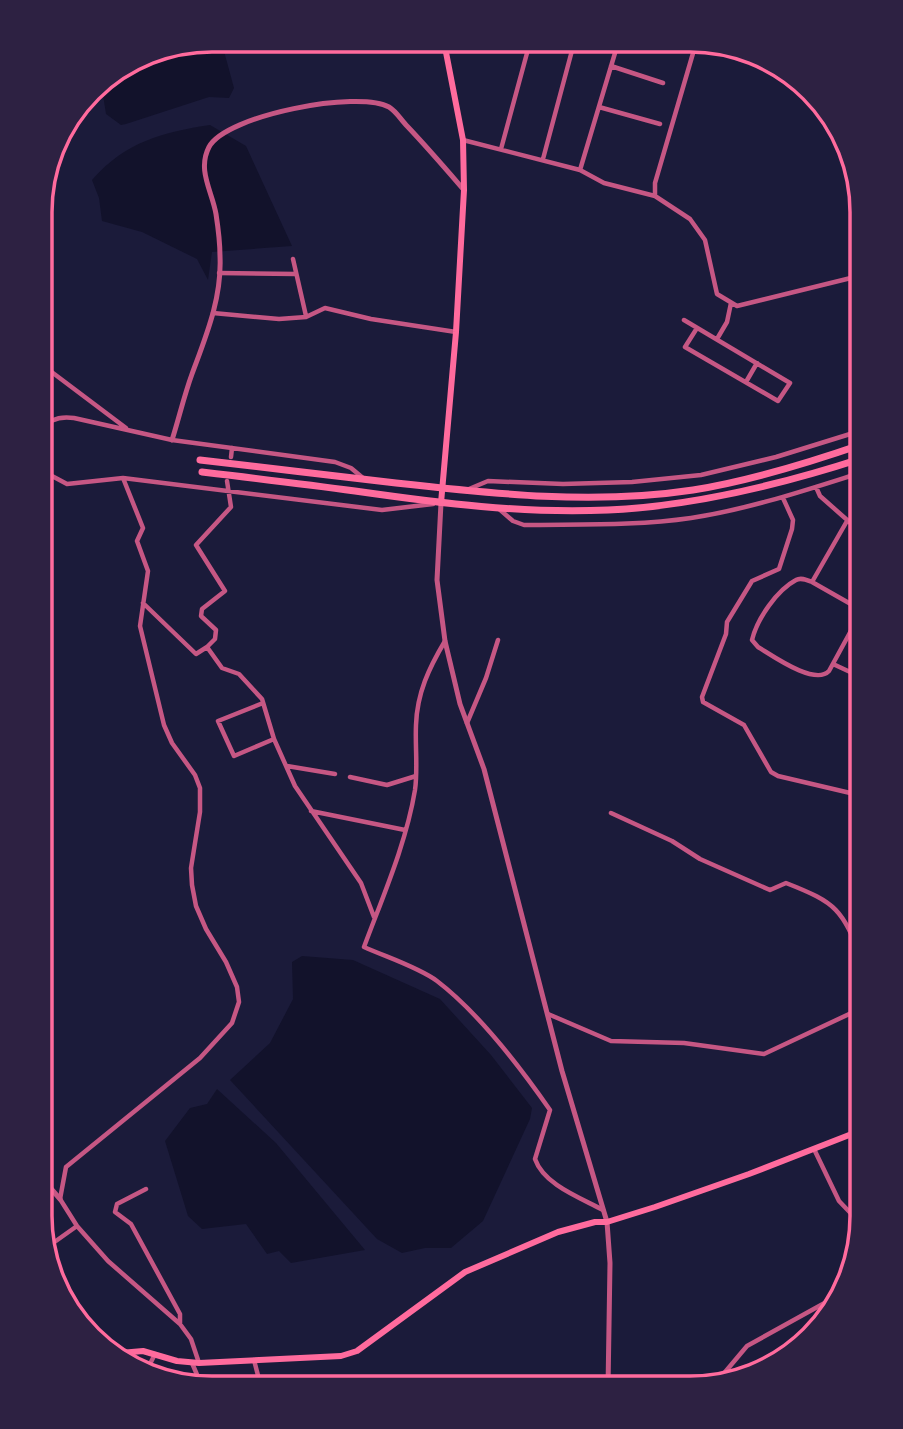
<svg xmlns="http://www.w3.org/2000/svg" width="903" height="1429" viewBox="0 0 903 1429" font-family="Helvetica,sans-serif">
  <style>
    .water { fill: #12122b }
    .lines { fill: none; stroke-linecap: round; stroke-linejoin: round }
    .minor { stroke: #c65784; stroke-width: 4.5 }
    .tertiary { stroke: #c65784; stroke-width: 5 }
    .primary { stroke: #ff6b9d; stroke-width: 6 }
    .trunk { stroke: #ff6b9d; stroke-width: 7 }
    .rim { fill: none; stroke: #ff6b9d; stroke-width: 3.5 }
  </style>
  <rect width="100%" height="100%" fill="#1b1b3a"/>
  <!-- water -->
  <path class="water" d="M212 40H221L234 88 229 98 209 97 126 124 121 125 106 114 101 82 147 53Z
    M210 125 246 146 292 246 212 252 208 280 197 259 142 232 102 221 99 198 92 180C125 142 163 132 210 125Z
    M302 956 353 960 440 999 491 1055 532 1108 530 1119 483 1221 451 1248H425L402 1253 377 1239 230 1080 270 1043 293 999 292 962Z
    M217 1089 276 1143 365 1250 291 1263 279 1251 267 1254 246 1224 202 1229 188 1216 165 1141 190 1108 207 1104Z"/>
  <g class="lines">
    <!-- minor -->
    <path class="minor" d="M467 42 485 46 486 42
      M655 43 674 49
      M611 66 663 83
      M599 107 660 124
      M463 140 580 170 604 183 655 196 690 219 705 240 717 294 737 306 863 275
      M501 149 530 42
      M543 159 574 43
      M580 170 618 43
      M655 196V183L696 43
      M293 259 306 316
      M219 273 296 274
      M213 313 279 319 306 317 325 308 371 319 456 332
      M684 320 790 383 778 401 685 347 697 328
      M717 339 727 322 731 303
      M41 364 126 428
      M746 382 757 363
      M41 430C49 419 61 416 74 418L172 440 335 462 351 468 363 478
      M231 457 232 448
      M41 464 52 476 67 484 123 478 382 510 433 504
      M123 478 143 528 137 541 148 571 140 626 164 725 172 743 195 775 200 788V812L191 868 192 885 196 906 206 929 226 962 237 987 239 1002 232 1023 200 1058 66 1167 60 1199 77 1226 108 1261 180 1324 191 1339 199 1363
      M816 487 820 496 863 534
      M469 489 488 481 563 484 632 482 701 475 776 457 863 430
      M783 498 793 520 792 529 779 569 752 581 727 622 726 634 702 697 703 702 744 725 771 772 778 776 863 796
      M498 508 513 521 524 525C579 524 636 526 691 518 750 509 806 490 863 472
      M812 582 847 521
      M143 603 196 654 207 647 222 668 239 674 262 699 274 739 295 786 361 883 374 917
      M856 607 812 582C807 580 801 577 796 580 777 590 757 619 752 640L758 647C773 656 815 686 829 671L859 616
      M863 616 856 611 858 606 863 604
      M445 641C429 668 417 693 416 725 415 746 418 769 415 790 406 844 383 896 364 947 386 957 418 967 437 981 479 1013 520 1067 550 1110L535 1159C544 1185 581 1198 603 1210
      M207 647 215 639 216 630 201 616 202 609 225 591 196 545 231 507 227 481
      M833 664 863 678
      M263 703 218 721 234 756 274 739
      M467 723 486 678 498 640
      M287 766 335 774
      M350 777 387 785 416 776
      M311 811 405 830
      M611 813 672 841 700 859 770 890 786 883C837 903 842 909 862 960
      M548 1014 611 1041 684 1043 764 1054 862 1008
      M814 1149 839 1201 862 1225
      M146 1189 117 1204 115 1212 131 1224 180 1314V1324
      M46 1248 77 1226
      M52 1278 70 1304
      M71 1306 89 1321 90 1330
      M254 1360 261 1387
      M192 1363 198 1377 208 1387
      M147 1370 155 1354
      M609 1378 706 1386
      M715 1384 747 1346 830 1300 838 1293"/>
    <!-- tertiary -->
    <path class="tertiary" d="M172 440C179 418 184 396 192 374 206 336 222 298 220 256 220 242 218 227 216 214 212 191 197 170 209 147 226 115 358 90 389 107 396 111 402 121 407 126 427 147 445 168 464 190
      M441 503 437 580 445 641 460 704 484 769 562 1071 607 1222 610 1263 608 1388
      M40 1176 60 1199"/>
    <!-- primary -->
    <path class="primary" d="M441 503 456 332 464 190 463 140 444 42
      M109 1354 143 1351 177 1361 199 1363 341 1356 357 1351 465 1272 558 1232 595 1222H607L655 1207 749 1174 862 1130"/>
    <!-- trunk -->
    <path class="trunk" d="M200 460C265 468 331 475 396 483 495 494 594 505 693 490 750 481 808 463 863 444
      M202 472C253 478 304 484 355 491 439 503 523 514 608 510 695 506 780 485 863 458"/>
  </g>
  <!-- crop -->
  <path d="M0 0H903V1429H0ZM212 52H690A160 160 0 0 1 850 212V1216A160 160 0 0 1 690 1376H212A160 160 0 0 1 52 1216V212A160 160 0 0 1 212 52Z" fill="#2d2142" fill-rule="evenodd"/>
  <path class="rim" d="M212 52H690A160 160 0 0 1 850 212V1216A160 160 0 0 1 690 1376H212A160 160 0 0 1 52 1216V212A160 160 0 0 1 212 52Z"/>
</svg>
